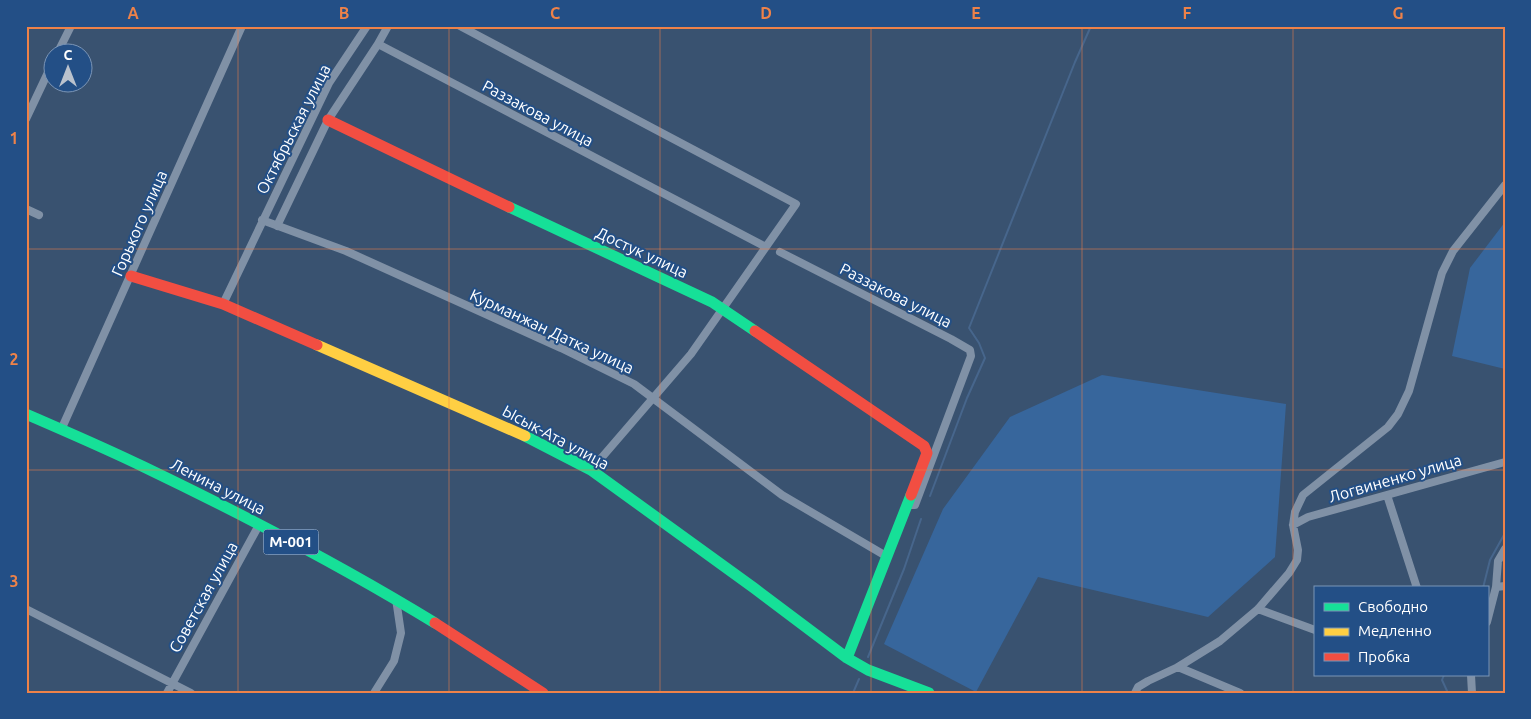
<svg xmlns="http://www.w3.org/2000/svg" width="1531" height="719" viewBox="0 0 1531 719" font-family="Ubuntu,sans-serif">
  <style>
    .green { fill: #37669c }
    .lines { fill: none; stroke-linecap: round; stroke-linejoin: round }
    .stream { stroke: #47668c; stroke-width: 2 }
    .street { stroke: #8091a6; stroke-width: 8 }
    .fast { stroke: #16e098; stroke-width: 11 }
    .slow { stroke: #ffcf43; stroke-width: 11 }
    .jam { stroke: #f24e42; stroke-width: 11 }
    .grid { fill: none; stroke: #ee8249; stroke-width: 1; stroke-opacity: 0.55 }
    .labels { text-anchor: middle; stroke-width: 4; stroke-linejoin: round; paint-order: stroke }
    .shield { fill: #234f86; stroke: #bdcadb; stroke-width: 1 }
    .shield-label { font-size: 15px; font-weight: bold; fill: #fff }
    .street-label { font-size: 16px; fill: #fff; stroke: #234f86 }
    .neatline { fill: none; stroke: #ee8249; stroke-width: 2 }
    .grid-label { font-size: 16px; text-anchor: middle; font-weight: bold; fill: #ee8249 }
  </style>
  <rect width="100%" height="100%" fill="#395270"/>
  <!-- green -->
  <path class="green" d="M1505 222V369L1452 356 1470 268Z
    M1102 375 1286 404 1275 557 1208 617 1038 577 976 692 884 644 943 509 1010 417Z"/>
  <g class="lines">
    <!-- stream -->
    <path class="stream" d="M930 496 967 398 985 358 979 343 969 328 1075 62 1091 26
      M1483 588 1490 560 1505 533
      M868 657 904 569 921 519
      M1444 675 1442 680 1448 693
      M853 693 859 679"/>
    <!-- street -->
    <path class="street" d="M460 26 796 204 691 354 591 470
      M378 44 388 26
      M58 52 71 26
      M26 119 52 64
      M26 209 39 215
      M262 220 346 251 561 348 634 384 782 495 886 556
      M277 226 328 120 378 44 766 247
      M780 252 951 339 970 350 971 356 915 505H907
      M223 304 329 83 367 26
      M61 430 242 26
      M1387 495 1417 588
      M1293 525 1308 517 1505 462
      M1505 549 1498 561 1496 587 1505 586
      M26 609 191 693
      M1258 609 1315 630
      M1487 622 1496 587
      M1178 667 1240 693
      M1471 675 1472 693
      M167 693 259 525
      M374 693 394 661 401 633 396 599
      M1135 693 1138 687 1148 681 1178 667 1220 641 1258 609 1289 573 1297 560 1298 550 1293 525 1295 512 1303 495 1388 427 1398 414 1409 391 1442 273 1453 251 1505 185"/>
    <!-- fast -->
    <path class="fast" d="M509 207 712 302 755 331
      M26 414C65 431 105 448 144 467 242 514 342 566 435 623
      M525 436 591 470 754 588 847 658 868 670 929 693
      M847 658 911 495"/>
    <!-- slow -->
    <path class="slow" d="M317 345 525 436"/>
    <!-- jam -->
    <path class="jam" d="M328 120 509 207
      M131 276 223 304 317 345
      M755 331 924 446 927 453 911 495
      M435 623 543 693"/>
  </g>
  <!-- grid -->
  <path class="grid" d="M238 26V693M449 26V693M660 26V693M871 26V693M1082 26V693M1293 26V693M26 249H1505M26 470H1505"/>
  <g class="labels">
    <!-- shield labels -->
    <rect class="shield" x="263.5" y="529.5" width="55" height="25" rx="4"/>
    <g class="shield-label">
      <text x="291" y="547">М-001</text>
    </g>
    <!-- street labels -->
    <g class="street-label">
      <text transform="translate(538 113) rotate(28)" y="6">Раззакова улица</text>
      <text transform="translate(293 129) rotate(-63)" y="6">Октябрьская улица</text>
      <text transform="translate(139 223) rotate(-66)" y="6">Горького улица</text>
      <text transform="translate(642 252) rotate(25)" y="6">Достук улица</text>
      <text transform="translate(896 295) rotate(27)" y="6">Раззакова улица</text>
      <text transform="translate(552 331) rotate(25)" y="6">Курманжан Датка улица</text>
      <text transform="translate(556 437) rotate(28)" y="6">Ысык-Ата улица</text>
      <text transform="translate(1395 478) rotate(-16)" y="6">Логвиненко улица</text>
      <text transform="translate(218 486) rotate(27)" y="6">Ленина улица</text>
      <text transform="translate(203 597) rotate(-61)" y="6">Советская улица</text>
    </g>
  </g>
  <!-- border -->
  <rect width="1531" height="719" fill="none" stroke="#234f86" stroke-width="55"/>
  <!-- legend -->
  <rect x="1314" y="586" width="175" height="90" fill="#234f86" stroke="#7b95b6"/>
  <rect x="1324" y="603" width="25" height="8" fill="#16e098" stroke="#7b95b6"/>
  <text x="1358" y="612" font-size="15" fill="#ffffff">Свободно</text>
  <rect x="1324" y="628" width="25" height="8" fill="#ffcf43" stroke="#7b95b6"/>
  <text x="1358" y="636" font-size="15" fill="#ffffff">Медленно</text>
  <rect x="1324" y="653" width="25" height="8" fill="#f24e42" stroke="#7b95b6"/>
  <text x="1358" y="662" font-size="15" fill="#ffffff">Пробка</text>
  <!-- north arrow -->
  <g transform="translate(68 68)"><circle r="24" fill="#234f86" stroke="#7b95b6"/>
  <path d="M0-4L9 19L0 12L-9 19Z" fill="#bac2cd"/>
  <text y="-8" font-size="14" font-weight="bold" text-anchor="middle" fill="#ffffff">С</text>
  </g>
  <rect x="28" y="28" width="1476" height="664" class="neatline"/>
  <g class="grid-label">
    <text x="133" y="19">A</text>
    <text x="344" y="19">B</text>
    <text x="555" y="19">C</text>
    <text x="766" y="19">D</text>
    <text x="976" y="19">E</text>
    <text x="1187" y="19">F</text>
    <text x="1398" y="19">G</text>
    <text x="14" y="144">1</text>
    <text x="14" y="365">2</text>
    <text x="14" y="587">3</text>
  </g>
</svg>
